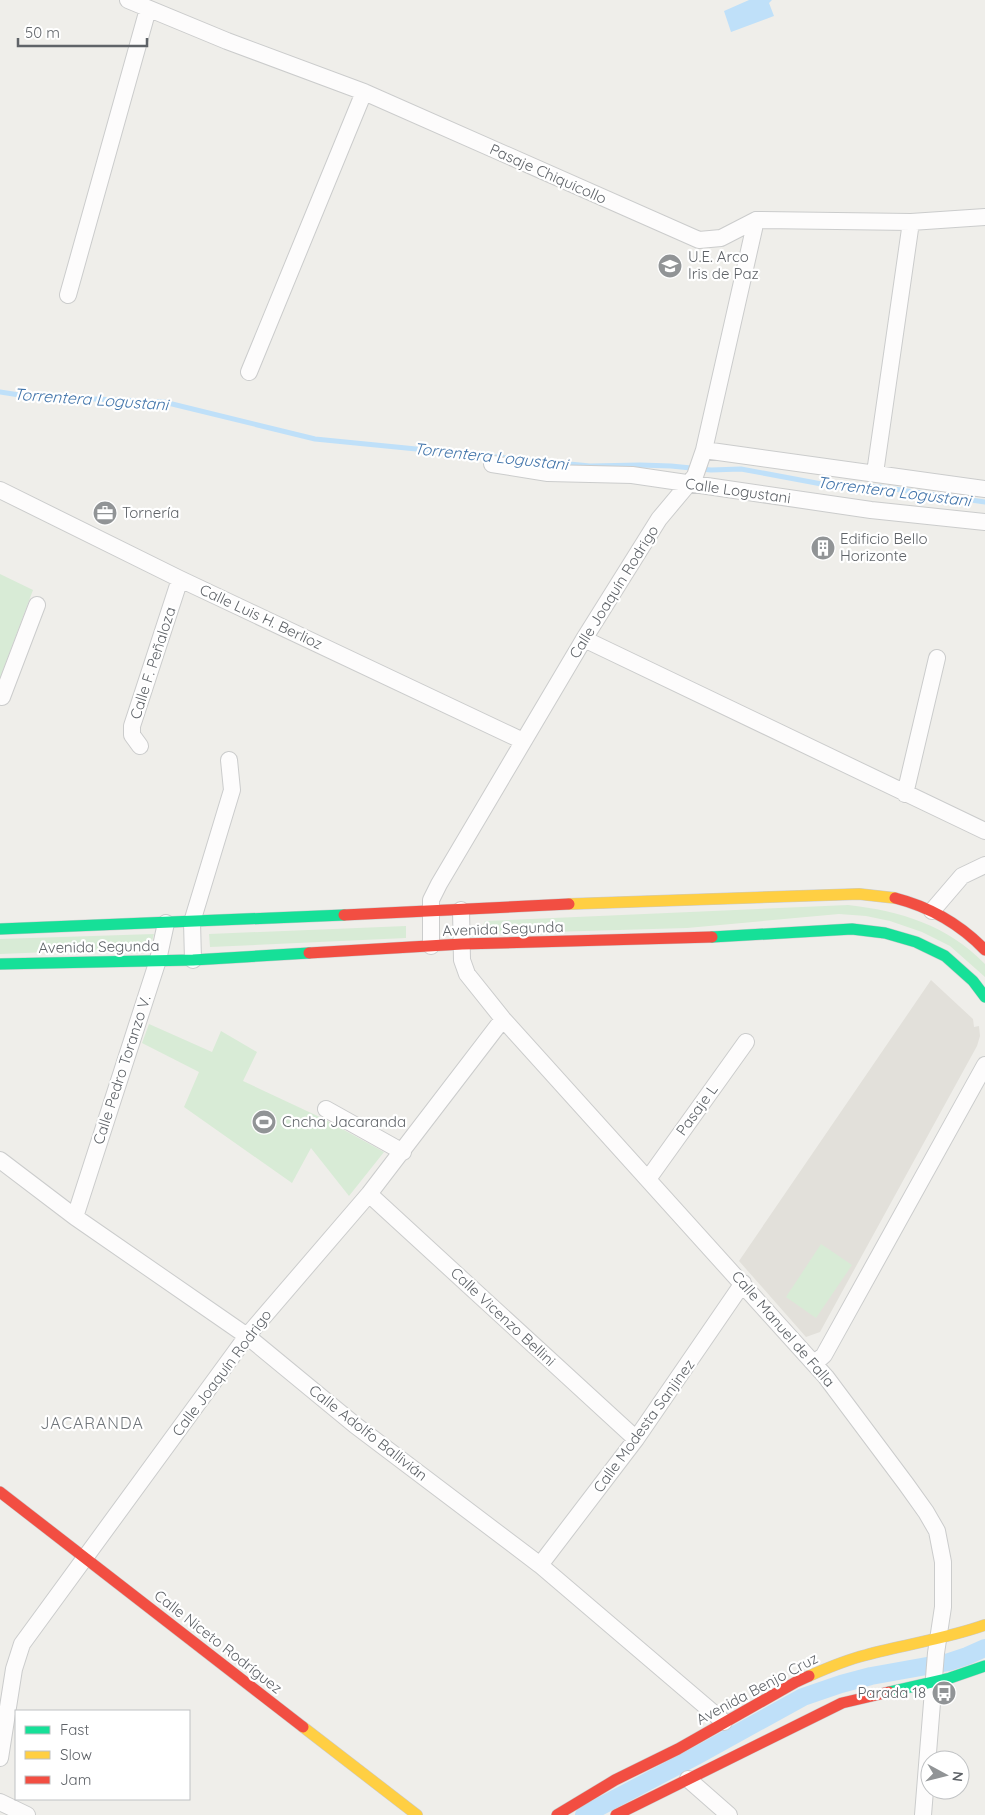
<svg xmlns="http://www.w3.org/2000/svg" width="985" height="1815" viewBox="0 0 985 1815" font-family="Quicksand,sans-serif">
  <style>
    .education { fill: #e2e0da }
    .green { fill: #d8ebd6 }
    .water { fill: #bfe0f9 }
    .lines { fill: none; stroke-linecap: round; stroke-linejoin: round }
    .stream { stroke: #bfe0f9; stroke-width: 5 }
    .canal { stroke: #bfe0f9; stroke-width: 18 }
    .street-casing { stroke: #cbcccc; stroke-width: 18 }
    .fast-casing { stroke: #cacacb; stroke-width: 12 }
    .slow-casing { stroke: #cacacb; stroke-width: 12 }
    .jam-casing { stroke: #cacacb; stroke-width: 12 }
    .street { stroke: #fdfcfc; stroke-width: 16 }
    .fast { stroke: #16e098; stroke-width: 11 }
    .slow { stroke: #ffcf43; stroke-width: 11 }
    .jam { stroke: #f24e42; stroke-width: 11 }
    .labels { text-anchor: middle; stroke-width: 4.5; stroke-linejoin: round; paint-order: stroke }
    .street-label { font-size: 15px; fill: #5f6368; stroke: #fff }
    .poi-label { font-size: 15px; fill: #5f6368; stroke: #fff; text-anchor: start }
    .water-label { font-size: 16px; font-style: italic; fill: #4174aa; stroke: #fff }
    .neighbourhood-label { font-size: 16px; letter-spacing: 1px; fill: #70757a; stroke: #fff }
  </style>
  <rect width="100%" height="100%" fill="#efeeea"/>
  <!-- education -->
  <path class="education" d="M931 980 973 1019 974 1027 979 1026 980 1036 977 1046 820 1332 806 1337 739 1261Z"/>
  <!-- green -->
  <path class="green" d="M0 574 33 590 0 678Z
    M848 905C901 911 947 925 985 964V977L950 946 922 932 890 921 866 916 839 914 687 928 487 934 482 931 483 925 485 921Z
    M406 926V938L210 947 209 934Z
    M154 934 150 948 0 954V939Z
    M149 1024 212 1052 221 1031 257 1052 243 1081 324 1119 384 1152 349 1196 311 1148 292 1183 184 1107 199 1072 142 1043Z
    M821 1244 852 1265 816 1318 786 1297Z"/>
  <!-- water -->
  <path class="water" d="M749 0H772L769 3 774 16 731 32 724 11Z"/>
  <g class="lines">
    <!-- stream -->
    <path class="stream" d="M0 392 26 396 164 402 315 439 590 466 640 465 671 466 711 470 741 469 827 485 880 487 985 502"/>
    <!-- canal -->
    <path class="canal" d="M584 1815 698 1755 803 1697 841 1684 871 1676 949 1662 967 1656 985 1648"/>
    <defs>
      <path id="street" d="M128 0 227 41 364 92 699 240 721 238 756 220 911 222 985 217
        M68 295 148 9
        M249 372 364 92
        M704 450 985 489
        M492 464 548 473 632 475 871 510 985 522
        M875 473 911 222
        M0 490 180 579 523 741
        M584 639 985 831
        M0 696 2 697 37 605
        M140 746 132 735V726L180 579
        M905 794 937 658
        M461 910 462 960 467 974 503 1019 826 1377 906 1484 926 1512 937 1531 943 1562V1607L936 1653 923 1815
        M932 911 962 876 985 865
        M431 946V900L439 884 584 639 659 519 695 476 704 450 756 220
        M193 960 192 922 232 790 229 760
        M326 1109 403 1152
        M0 1160 75 1217 247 1336 355 1425 540 1565 724 1722
        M648 1179 746 1042
        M369 1194 636 1439
        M75 1217 158 960 166 923
        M815 1363 824 1355 985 1065
        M540 1565 636 1439 743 1283
        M0 1758 14 1669 22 1644 247 1336 369 1194 503 1019
        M688 1779 729 1815
        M0 1802 27 1815"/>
      <path id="fast" d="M0 929 344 915
        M712 937 852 929 885 933 916 942 945 956 973 981 985 997
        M0 964 193 960 309 953
        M889 1692 950 1678 985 1666"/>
      <path id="slow" d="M569 904 859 894 895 898
        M809 1676C827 1668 846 1660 866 1655 906 1644 946 1639 985 1625
        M303 1727 417 1815"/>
      <path id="jam" d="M895 898C930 907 960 924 985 950
        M344 915 569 904
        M309 953 462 944 712 937
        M0 1492 303 1727
        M557 1815 615 1780 678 1749 796 1682 809 1676
        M616 1815 842 1703 889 1692"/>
    </defs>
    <!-- street casing -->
    <use href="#street" class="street-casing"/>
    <!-- fast casing -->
    <use href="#fast" class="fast-casing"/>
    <!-- slow casing -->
    <use href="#slow" class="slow-casing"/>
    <!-- jam casing -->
    <use href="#jam" class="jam-casing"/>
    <!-- street -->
    <use href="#street" class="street"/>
    <!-- fast -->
    <use href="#fast" class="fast"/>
    <!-- slow -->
    <use href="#slow" class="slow"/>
    <!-- jam -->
    <use href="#jam" class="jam"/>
  </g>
  <!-- icons -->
  <defs>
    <symbol id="school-disc" viewBox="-11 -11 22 22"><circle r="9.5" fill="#919496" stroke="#fff"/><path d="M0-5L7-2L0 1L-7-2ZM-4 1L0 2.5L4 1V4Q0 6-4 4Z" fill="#fff"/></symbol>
    <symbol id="office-disc" viewBox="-11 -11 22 22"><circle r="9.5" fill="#919496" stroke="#fff"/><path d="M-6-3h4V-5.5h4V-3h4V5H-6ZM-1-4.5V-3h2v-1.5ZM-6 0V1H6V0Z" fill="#fff"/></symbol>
    <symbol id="building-disc" viewBox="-11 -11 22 22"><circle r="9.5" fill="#919496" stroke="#fff"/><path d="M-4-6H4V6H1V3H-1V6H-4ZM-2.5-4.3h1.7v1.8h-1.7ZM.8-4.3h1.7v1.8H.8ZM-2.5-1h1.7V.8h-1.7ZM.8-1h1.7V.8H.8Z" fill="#fff"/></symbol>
    <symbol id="stadium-disc" viewBox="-11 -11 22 22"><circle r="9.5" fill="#919496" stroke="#fff"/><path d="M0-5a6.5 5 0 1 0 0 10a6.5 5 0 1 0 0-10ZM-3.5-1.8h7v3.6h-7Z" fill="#fff"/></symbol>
    <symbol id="bus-disc" viewBox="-11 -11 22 22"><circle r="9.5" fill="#919496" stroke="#fff"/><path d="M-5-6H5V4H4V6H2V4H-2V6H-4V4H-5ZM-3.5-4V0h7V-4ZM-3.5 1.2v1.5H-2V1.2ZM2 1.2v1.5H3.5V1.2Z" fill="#fff"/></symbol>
  </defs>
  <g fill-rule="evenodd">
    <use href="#school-disc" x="656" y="252" width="28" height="28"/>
    <use href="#office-disc" x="91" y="499" width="28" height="28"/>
    <use href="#building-disc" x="809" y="534" width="28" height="28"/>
    <use href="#stadium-disc" x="250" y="1108" width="28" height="28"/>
    <use href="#bus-disc" x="930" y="1679" width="28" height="28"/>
  </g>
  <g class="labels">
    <!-- street labels -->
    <g class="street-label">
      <text transform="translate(548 174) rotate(24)" y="5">Pasaje Chiquicollo</text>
      <text transform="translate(738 491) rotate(8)" y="5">Calle Logustani</text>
      <text transform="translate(614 592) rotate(-58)" y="5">Calle Joaquín Rodrigo</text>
      <text transform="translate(261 617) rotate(25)" y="5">Calle Luis H. Berlioz</text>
      <text transform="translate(153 663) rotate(-72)" y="5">Calle F. Peñaloza</text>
      <text transform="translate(503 929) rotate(-2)" y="5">Avenida Segunda</text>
      <text transform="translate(99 947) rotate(-1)" y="5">Avenida Segunda</text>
      <text transform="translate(122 1070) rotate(-72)" y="5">Calle Pedro Toranzo V.</text>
      <text transform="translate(697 1110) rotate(-54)" y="5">Pasaje L</text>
      <text transform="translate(503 1317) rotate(43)" y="5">Calle Vicenzo Bellini</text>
      <text transform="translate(783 1329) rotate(49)" y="5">Calle Manuel de Falla</text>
      <text transform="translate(222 1373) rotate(-53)" y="5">Calle Joaquín Rodrigo</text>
      <text transform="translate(644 1426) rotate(-54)" y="5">Calle Modesta Sanjinez</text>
      <text transform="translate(368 1433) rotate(38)" y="5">Calle Adolfo Ballivián</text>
      <text transform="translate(218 1642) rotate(38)" y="5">Calle Niceto Rodríguez</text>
      <text transform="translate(757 1689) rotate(-28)" y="5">Avenida Benjo Cruz</text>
    </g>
    <!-- poi labels -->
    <g class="poi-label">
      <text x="688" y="262">U.E. Arco<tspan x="688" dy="17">Iris de Paz</tspan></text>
      <text x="122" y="518">Tornería</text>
      <text x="840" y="544">Edificio Bello<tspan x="840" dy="17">Horizonte</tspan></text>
      <text x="282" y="1127">Cncha Jacaranda</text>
      <text x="926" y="1698" text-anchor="end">Parada 18</text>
    </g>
    <!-- water labels -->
    <g class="water-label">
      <text transform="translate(91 399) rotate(4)" y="6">Torrentera Logustani</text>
      <text transform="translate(491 456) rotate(6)" y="6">Torrentera Logustani</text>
      <text transform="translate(894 491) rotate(7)" y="6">Torrentera Logustani</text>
    </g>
    <!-- neighbourhood labels -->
    <g class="neighbourhood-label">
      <text x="92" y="1429">JACARANDA</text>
    </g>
  </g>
  <!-- legend -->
  <rect x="15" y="1710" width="175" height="90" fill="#ffffff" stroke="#bfc1c3"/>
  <rect x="25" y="1726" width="25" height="8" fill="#16e098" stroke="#bfc1c3"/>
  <text x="60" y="1735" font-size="15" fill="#5f6368">Fast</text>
  <rect x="25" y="1751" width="25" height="8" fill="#ffcf43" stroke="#bfc1c3"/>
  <text x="60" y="1760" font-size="15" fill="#5f6368">Slow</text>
  <rect x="25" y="1776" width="25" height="8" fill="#f24e42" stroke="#bfc1c3"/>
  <text x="60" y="1785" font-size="15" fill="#5f6368">Jam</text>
  <!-- north arrow -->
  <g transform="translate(945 1775) rotate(97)"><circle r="24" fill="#ffffff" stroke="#bfc1c3"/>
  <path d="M0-4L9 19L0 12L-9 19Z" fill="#919496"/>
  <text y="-8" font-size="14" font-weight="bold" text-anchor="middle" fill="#5f6368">N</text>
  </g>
  <!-- scale -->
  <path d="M18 38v8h129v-8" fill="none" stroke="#5f6368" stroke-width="2.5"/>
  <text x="25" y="38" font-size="15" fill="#5f6368" stroke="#ffffff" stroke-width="4" paint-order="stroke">50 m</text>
</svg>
